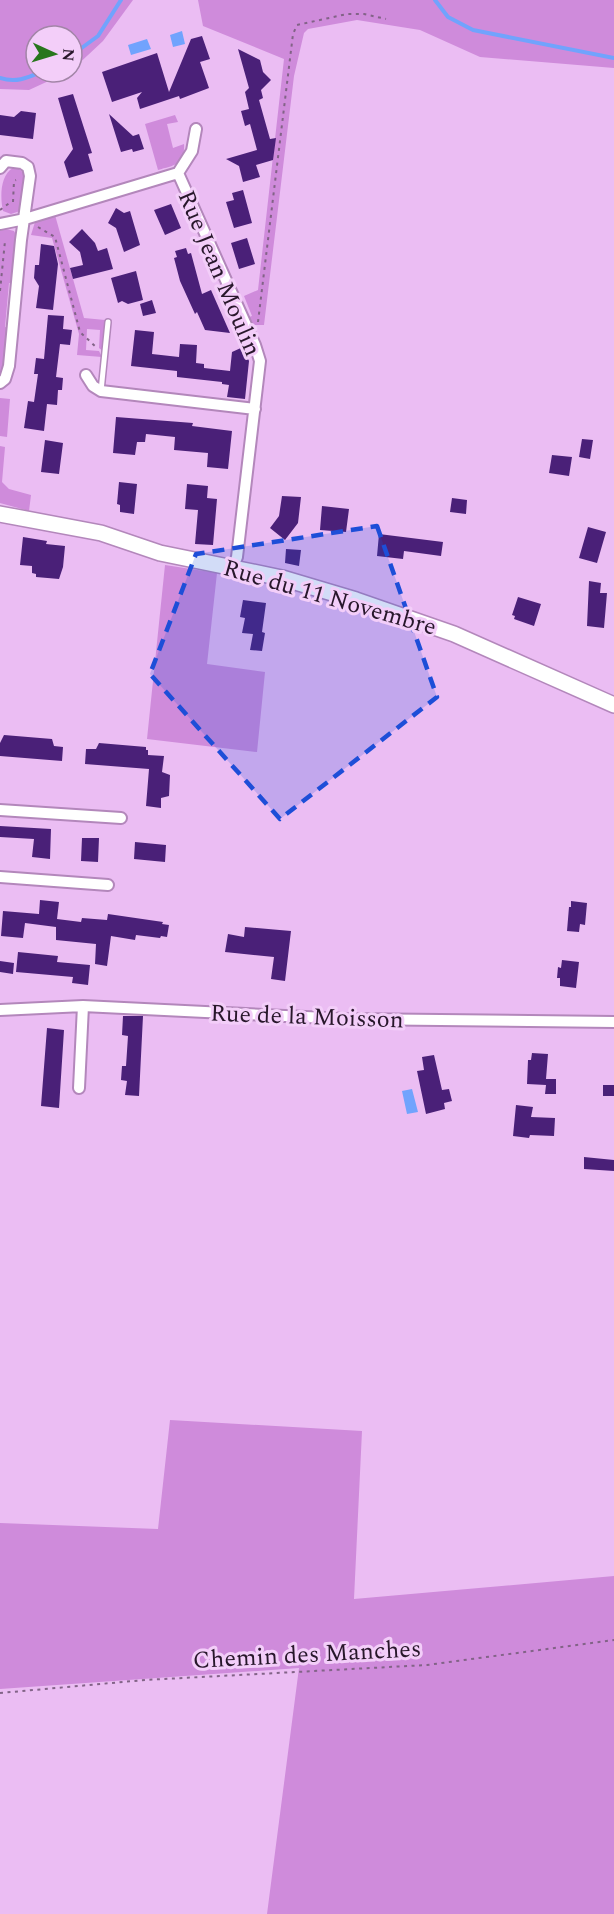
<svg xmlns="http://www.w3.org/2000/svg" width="614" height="1914" viewBox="0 0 614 1914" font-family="Spectral,serif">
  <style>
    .green { fill: #cf8bdb }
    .water { fill: #71a3fd }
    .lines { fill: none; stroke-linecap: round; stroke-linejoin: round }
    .stream { stroke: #71a3fd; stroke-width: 4 }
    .building { fill: #4a2078 }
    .lane-casing { stroke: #b387bb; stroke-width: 8 }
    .street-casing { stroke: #b387bb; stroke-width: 14 }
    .secondary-casing { stroke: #b387bb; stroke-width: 18 }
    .path { stroke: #826387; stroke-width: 2; stroke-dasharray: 3 4.5; stroke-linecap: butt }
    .lane { stroke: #fff; stroke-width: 5 }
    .street { stroke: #fff; stroke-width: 10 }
    .secondary { stroke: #fff; stroke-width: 15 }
    .marked { fill: #1d4ed8; fill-opacity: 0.2; stroke: #1d4ed8; stroke-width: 4.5; stroke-dasharray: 12 8; stroke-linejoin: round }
    .labels { text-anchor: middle; stroke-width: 6; stroke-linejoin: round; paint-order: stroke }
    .street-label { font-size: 24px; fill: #28172b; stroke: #f3cef9 }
  </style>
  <rect width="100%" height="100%" fill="#ebbdf3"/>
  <!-- green -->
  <path class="green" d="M0 0H133L103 41 72 70V36H36V72H68L29 90 0 89Z
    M198 0H614V68L480 57 420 30 357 20 308 29 304 33 294 76 264 325H251L246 318 252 316 244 296 258 290 284 59 203 26Z
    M175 115 178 122 167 124 173 148 184 144C185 165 175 165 158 170L145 124Z
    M13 168 19 169 26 175 20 211 11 214 3 211C0 198 0 175 13 168Z
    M55 215 84 318 105 320 103 351 99 348 100 330 87 329 86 350 99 351 102 357 77 355 79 334 52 238 31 235 35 222Z
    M2 228 14 231 19 240 15 283H9L5 327 10 328 4 368 0 374V230Z
    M0 398 10 399 7 437 0 436Z
    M0 446 5 447 2 482 9 489 31 495 29 511 0 503Z
    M165 565 217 573 207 664 265 672 257 752 147 739Z
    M170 1420 362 1431 354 1599 614 1576V1914H267L299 1668 0 1689V1523L158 1529Z"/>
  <!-- water -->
  <path class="water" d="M182 31 185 44 173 47 170 35Z
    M147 39 151 49 131 55 128 45Z
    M412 1089 418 1112 407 1114 402 1091Z"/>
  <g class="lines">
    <!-- stream -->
    <path class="stream" d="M435 0 448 17 473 30 614 58
      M72 55 98 36 121 0
      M0 78C16 83 27 78 41 72"/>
  </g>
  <!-- building -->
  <path class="building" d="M202 36 210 59 200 62 209 88 180 99 179 96 140 109 137 98 142 92 112 102 102 72 157 53 169 92 191 39Z
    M238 49 260 60 263 72 271 80 261 90 263 98 259 100 270 139 276 138 273 160 256 165 260 177 243 182 239 166 226 159 257 150 250 124 245 126 241 111 249 109 245 92 249 88Z
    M73 94 92 153 88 154 93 171 69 178 64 162 73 149 58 98Z
    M21 111 36 113 33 139 0 135V115L14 117Z
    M109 114 133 136 139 134 144 149 133 152 132 149 121 152Z
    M243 190 252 223 234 228 226 202 234 200 232 193Z
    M171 204 181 228 165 235 154 210Z
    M116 208 124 213 130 211 140 245 124 252 116 228 108 223Z
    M82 229 95 243 98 251 107 248 113 269 73 279 70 268 83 265 80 252 69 242Z
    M247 238 255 264 239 269 231 243Z
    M41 244 54 246 58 264 53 310 36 308 39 286 34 278 35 265H39Z
    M186 248 188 254 191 253 202 294 211 290 230 333 205 330 197 312 195 314 180 281 174 258 177 257 175 251Z
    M136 271 143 300 128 304 122 301 118 303 111 278Z
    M152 300 156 313 143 316 140 304Z
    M48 315 64 316 63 329 72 330 70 345 60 344 56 377 63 378 62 390H58L57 405 47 404 44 431 24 428 28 401 34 402 38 374H34L36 358 44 359Z
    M135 330 154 332 152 354 179 357 180 344 197 345 196 363 204 364V368L230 371 232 352 243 347 249 361 245 399 227 397 229 385 222 384V382L177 377V371L131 366Z
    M116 417 193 423 192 426 232 431 228 469 207 467 208 453 174 450 175 437 146 434 145 442H137L135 455 113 453Z
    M582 439 593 440 590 459 579 457Z
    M45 440 63 443 59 474 41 472Z
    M552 455 572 457 569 476 549 473Z
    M119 482 137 484 134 514 120 512V505L117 504Z
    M187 484 208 486 207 498 217 499 213 545 195 544 198 510 185 509Z
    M282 496 301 497 298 523 285 540 270 528 279 516Z
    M452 498 467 500 466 514 450 512Z
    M322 506 349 509 346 532 320 530Z
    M588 527 606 532 597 563 579 558Z
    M379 534 443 542 441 556 404 551 403 559 377 556Z
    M23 537 47 541 46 544 65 546 63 567 59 579 36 577V574L32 573V566L20 565Z
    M286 549 301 550 299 566 285 563Z
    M589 581 601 583 600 593H607L604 628 587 626Z
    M518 597 541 604 534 626 514 619 515 616 512 615Z
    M243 600 266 603 262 632 265 633 262 651 250 650 253 634 242 633 245 618 240 617Z
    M4 735 52 739 54 746 63 747 62 761 0 756V743Z
    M99 743 146 747V750H148V755L164 756 162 772 170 775 169 796 161 798V808L146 806 149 769 85 764 86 749H96Z
    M0 826 51 829 50 859 32 857 34 839 0 837Z
    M82 838H99L98 862 81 861Z
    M135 842 166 845 165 862 134 859Z
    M40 900 59 902 57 919 81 922 82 918 107 920 108 914 163 922 162 924 169 925 167 937 161 936 160 938 136 935 135 940 111 936 107 966 95 964 96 944 56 940V927L25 923 23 938 1 936 3 911 39 914Z
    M571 901 587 903 585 925 580 924 579 932 567 931 569 907H571Z
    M245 927 291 931 285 981 271 979 274 957 225 952 228 934 244 937Z
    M18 952 58 956 57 962 90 965 88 985 72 983 73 977 16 972Z
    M562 960 579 962 576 988 560 986V978H557L558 967 561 968Z
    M0 961 14 963 13 974 0 972Z
    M123 1016H143L139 1096 125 1095 127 1081 121 1080 122 1066H126L128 1036 122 1035Z
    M47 1028 64 1030 59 1108 41 1106Z
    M532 1053 548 1054 546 1079H556V1094H545L546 1085 527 1084 528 1060H531Z
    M434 1055 442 1090 449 1089 452 1101 444 1103 445 1109 426 1114 417 1071 424 1070 422 1057Z
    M603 1085H614V1096H603Z
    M516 1105 533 1107 531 1117 555 1118 554 1136 530 1135 529 1138 513 1136Z
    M584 1157 614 1160V1171L584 1169Z"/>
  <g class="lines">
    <defs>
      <path id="lane" d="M101 391 108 322"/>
      <path id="street" d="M0 168 6 161 22 163 28 167 30 176 21 240 9 366 5 379 0 383
        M178 173 192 151 196 129
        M0 224 25 219 178 173 255 345 260 361 237 557 233 567
        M86 375 93 386 101 391 255 409
        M0 810 121 818
        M0 877 108 885
        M0 1010 83 1006 347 1019 614 1022
        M79 1088 83 1006"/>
      <path id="secondary" d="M0 514 101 533 160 553 282 578 356 600 454 634 614 705"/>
    </defs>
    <!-- lane casing -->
    <use href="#lane" class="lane-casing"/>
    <!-- street casing -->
    <use href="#street" class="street-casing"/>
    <!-- secondary casing -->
    <use href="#secondary" class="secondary-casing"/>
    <!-- path -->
    <path class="path" d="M13 202 14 181 16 180
      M0 210 12 201
      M38 227 55 237 80 332 96 347
      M0 291 5 241
      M258 322 293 34 297 25 347 14H364L386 19
      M0 1693 145 1680 427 1665 614 1640"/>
    <!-- lane -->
    <use href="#lane" class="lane"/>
    <!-- street -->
    <use href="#street" class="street"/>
    <!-- secondary -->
    <use href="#secondary" class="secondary"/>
  </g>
  <!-- marked area -->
  <path class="marked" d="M377 526 437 697 280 819 150 674 196 554Z"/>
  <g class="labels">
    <!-- street labels -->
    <g class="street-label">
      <text transform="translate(220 273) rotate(67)" y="8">Rue Jean Moulin</text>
      <text transform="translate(330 597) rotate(16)" y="8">Rue du 11 Novembre</text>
      <text transform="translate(307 1016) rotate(2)" y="8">Rue de la Moisson</text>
      <text transform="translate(307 1654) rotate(-3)" y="8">Chemin des Manches</text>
    </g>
  </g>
  <!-- north arrow -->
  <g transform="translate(54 54) rotate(94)"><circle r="28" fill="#f3cef9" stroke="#a285a7" stroke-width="1.5"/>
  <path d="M0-4.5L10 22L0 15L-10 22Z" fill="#28761d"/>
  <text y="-9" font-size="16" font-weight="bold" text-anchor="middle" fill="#28172b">N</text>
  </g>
</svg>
